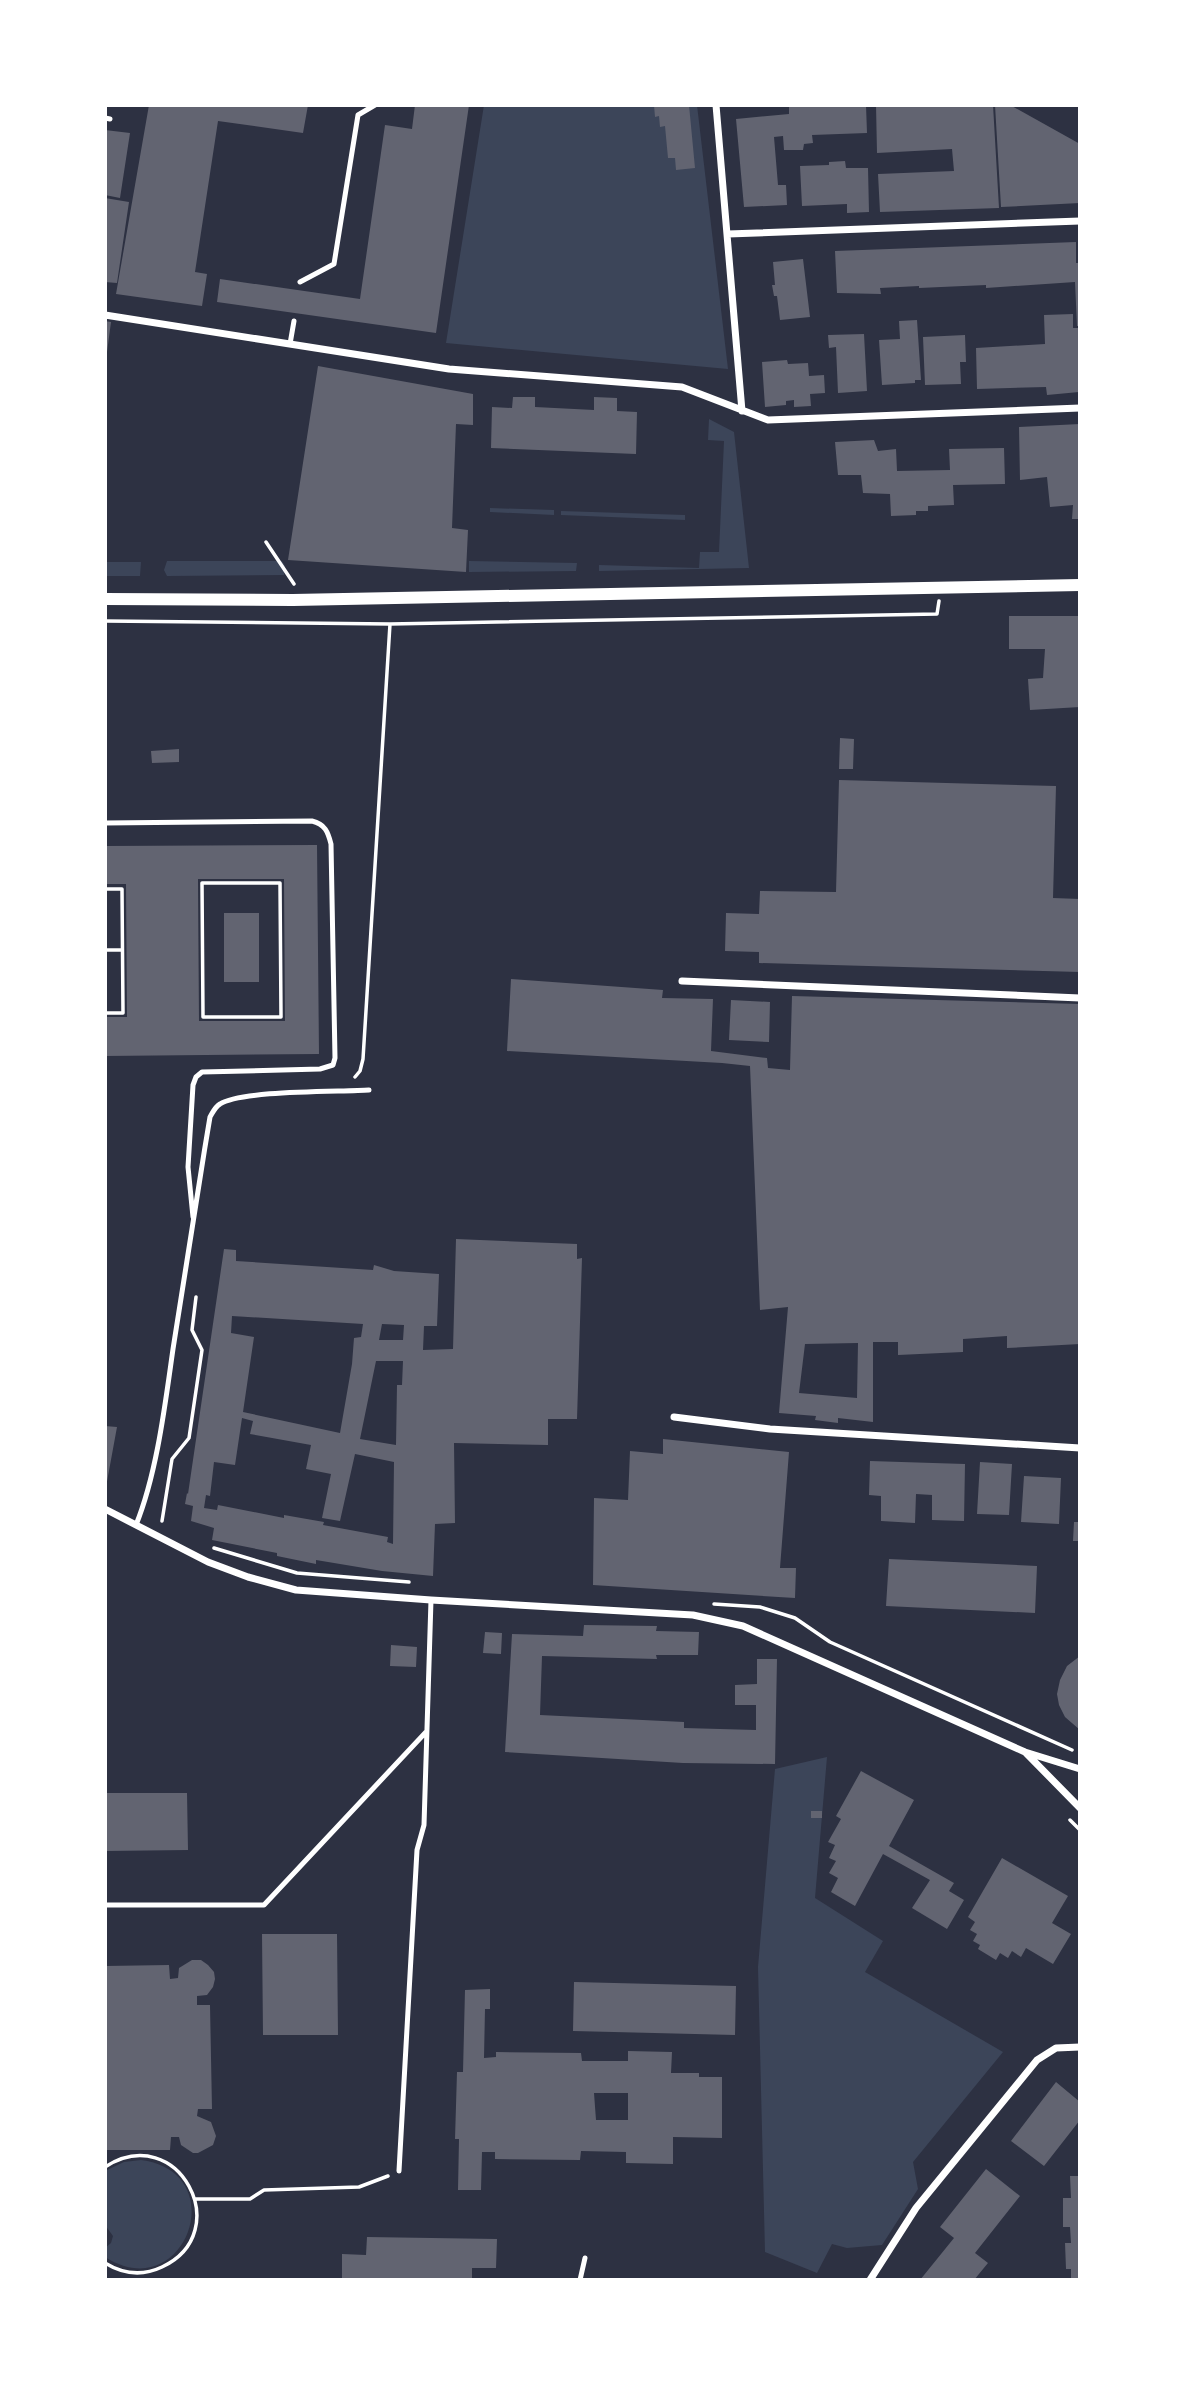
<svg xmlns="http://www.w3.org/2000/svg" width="1185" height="2385" viewBox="0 0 1185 2385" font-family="Raleway,sans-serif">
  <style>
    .green { fill: #3c4559 }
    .building { fill: #626471; fill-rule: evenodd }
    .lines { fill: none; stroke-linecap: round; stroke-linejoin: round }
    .path { stroke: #fff; stroke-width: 3.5 }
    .service { stroke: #fff; stroke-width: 5 }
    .minor { stroke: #fff; stroke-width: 7 }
    .tertiary { stroke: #fff; stroke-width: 12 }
  </style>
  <rect width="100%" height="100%" fill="#2d3142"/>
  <!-- green -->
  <path class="green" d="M484 105H697L728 369 446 343Z
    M709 419 734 432 749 568 599 571V565L699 568 700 552H719L724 441 708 440Z
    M490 508 554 510V515L490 512Z
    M561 511 685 515V520L561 515Z
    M167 561H282L285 566 284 575 167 576 164 570Z
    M469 561 577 563 576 571 469 572Z
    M105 562H141L140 576H105Z
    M827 1757 815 1898 883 1941 865 1972 1003 2052 913 2162 918 2189 882 2245 847 2248 832 2244 817 2273 765 2252 758 1967 775 1769Z
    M141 2160C234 2172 185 2308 105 2257V2248L111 2243 113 2236 105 2225V2171L124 2162Z"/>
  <!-- building -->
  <path class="building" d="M149 105H308L303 133 218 121 195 272 207 274 202 306 116 294Z
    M415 105H469L436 333 217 302 220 279 360 299 385 125 412 129Z
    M654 105H689L695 168 676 170 675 158H668L665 126 660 127 659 116 655 117Z
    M789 105H866L867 133 812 135 813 143 804 144 803 150H784L783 136 774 137 778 185H786L787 205 744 207 736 119 789 114Z
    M876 105H993L999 208 880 212 878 174 954 171 952 149 877 153Z
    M995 105H1010L1080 144V203L1001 207Z
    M105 130 130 133 120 198 105 195Z
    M845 161 846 168H868L869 212 847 213V204L802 206 800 166 829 165V162Z
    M105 198 129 202 117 283 105 282Z
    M1076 242V263H1080V326H1077L1075 282 986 288V285L919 288V286L880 288 881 294 837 293 835 251Z
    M803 259 810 317 780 320 777 296H774L772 285H775L773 262Z
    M1073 314V328H1080L1079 392 1047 395 1046 387 977 389 976 348 1045 344 1044 315Z
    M917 320 921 380H915V383L882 385 879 340 900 339 899 321Z
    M105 321 111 322 107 352H105Z
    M864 334 867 391 838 393 836 347 829 348 828 335Z
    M965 335 966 362H960L961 384 925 385 923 337Z
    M787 360 788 364 808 363 809 376 824 375 825 393 810 394 811 406 794 407V400L786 401V405L765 407 762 362Z
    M318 366 473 394V425L456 424 452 528 468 530 466 572 288 560Z
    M513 397H535V407L594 410V397L617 398V411L637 412 636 454 491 448 492 407 512 408Z
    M1080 424V519H1072L1073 505 1050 507 1047 477 1020 480 1019 427Z
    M874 440 878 451 896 449 897 471 950 470 949 449 1004 448 1005 484 953 485 954 505 928 506V511H916V515L891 516 890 494 863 493 861 475H838L835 442Z
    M1009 616H1080V707L1030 710 1028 679 1043 678 1045 649H1009Z
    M840 738 854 739 853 769H839Z
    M179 749V762L152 763 151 751Z
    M839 780 1056 786 1053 898 1080 899V972L759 963V952L725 951 726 913 759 914 760 891 836 892Z
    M317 845 319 1054 105 1056V1017H127L126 884H105V846ZM198 879H284L285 1021H199Z
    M224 913H259V982H224Z
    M511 979 663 990 662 998 713 999 711 1051 767 1058 768 1068 790 1070 792 996 1080 1004V1344L1007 1348V1336L963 1339V1352L898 1355V1342H873V1422L838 1418V1423L815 1420 816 1416 779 1413 788 1307 760 1310 750 1066 722 1063 507 1051ZM858 1343 857 1398 799 1393 805 1344Z
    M731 1000 770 1002 769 1042 729 1040Z
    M456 1239 577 1244V1259L582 1258 577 1419H548V1445L454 1443 455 1523 435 1524 433 1576 382 1571 316 1560V1564L277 1556V1553L212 1540 214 1528 191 1521 193 1506 185 1504 187 1493 188 1494 224 1249 236 1250V1261L373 1270 374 1265 394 1271 439 1274 437 1326H424L423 1350 453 1349ZM232 1316 363 1324 361 1337 354 1338 352 1364 340 1433 243 1412 254 1337 231 1333ZM382 1324 404 1325 403 1340H379ZM376 1361H403L402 1385H397L396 1445 360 1439ZM242 1418 253 1421 250 1434 311 1445 306 1469 331 1474 322 1518 340 1521 355 1454 394 1462 393 1544 387 1542 388 1537 323 1525 324 1522 284 1515V1518L218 1505 217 1510 204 1508 206 1495 210 1496 214 1462 235 1465Z
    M105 1426 117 1427 106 1487H105Z
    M663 1439 789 1452 780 1568H796L795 1598 593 1585 594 1498 628 1500 630 1451 663 1454Z
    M870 1461 965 1464 964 1521 932 1520V1495L916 1494 915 1523 881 1521V1496L869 1495Z
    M980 1462 1012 1464 1009 1515 977 1514Z
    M1024 1476 1061 1478 1059 1524 1021 1522Z
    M1074 1522H1080V1541H1073Z
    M889 1559 1037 1566 1035 1613 886 1606Z
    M584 1625 657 1626 656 1631 699 1632 698 1655H656L657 1659 542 1656 540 1715 684 1722V1728L756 1730V1705H735V1685L757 1684V1659H777L775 1764 683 1763 505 1752 512 1634 583 1636Z
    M485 1632 502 1633 501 1654 483 1653Z
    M391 1645 417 1647 416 1667 390 1666Z
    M1080 1656V1730L1065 1717 1059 1705 1057 1694 1060 1680 1067 1666Z
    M861 1771 914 1800 889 1846 954 1883 949 1891 964 1900 947 1929 912 1908 930 1880 883 1854 855 1906 831 1892 838 1878 829 1873 836 1861 829 1858 835 1845 828 1842 841 1819 836 1816Z
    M105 1793H187L188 1850 105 1851Z
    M811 1811H822V1818H811Z
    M1002 1858 1068 1896 1052 1923 1071 1934 1053 1964 1026 1948 1021 1957 1012 1951 1008 1958 1000 1953 996 1960 978 1949 980 1945 973 1941 977 1934 970 1930 975 1922 968 1917Z
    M262 1934H337L338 2035H263Z
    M192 1960H201L208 1965 214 1972 215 1979 213 1987 207 1995 197 1996V2005H210L212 2109H198L197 2116 211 2122 216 2136 213 2145 198 2153H193L181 2145 179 2137H171L170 2150H105V1966L169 1965 170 1979 178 1978 179 1968Z
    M574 1982 736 1986 735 2035 573 2031Z
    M490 1989V2009H485L484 2058 496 2057V2052L581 2053 582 2061H628V2051L672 2052 671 2073H699V2077H722V2138L673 2137V2164L626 2163V2152L581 2151 580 2160 495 2159V2152H482L481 2190H458L459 2139H455L457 2072H463L465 1990ZM594 2093H628V2120H596Z
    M1056 2082 1080 2102V2120L1044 2166 1011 2141Z
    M986 2169 1020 2196 975 2253 988 2263 974 2280H920L954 2238 940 2227Z
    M1070 2176H1080V2280H1071V2269H1066L1065 2243H1071L1070 2227H1063V2198H1071Z
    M367 2237 497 2239 496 2268H472V2280H342V2254L366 2255Z"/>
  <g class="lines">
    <!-- path -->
    <path class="path" d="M266 542 294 584
      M105 621 390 624 937 614 939 601
      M202 883H280L281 1017H203Z
      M105 889H122L123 1013H105
      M105 950H122
      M355 1077 360 1071 363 1059 390 624
      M162 1521 172 1459 189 1438 202 1350 192 1330 196 1297
      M214 1548 297 1573 409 1582
      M714 1604 760 1607 795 1618 830 1642 1072 1750
      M1070 1820 1080 1830
      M105 2167C178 2120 237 2232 162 2267 143 2276 123 2274 105 2263
      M195 2199H250L264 2190 359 2187 388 2176"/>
    <!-- service -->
    <path class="service" d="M105 118 110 119
      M300 282 334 264 358 115 375 105
      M290 344 294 321
      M105 823 312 821C325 824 328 832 331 844L335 1058 333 1065 320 1069 202 1072 196 1077 193 1085 188 1167 193 1217
      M136 1525C157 1473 165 1405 173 1349 185 1271 197 1194 210 1117 213 1112 215 1107 220 1104 241 1090 339 1092 369 1090
      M105 1905H264L426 1732
      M399 2171 417 1850 424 1825 431 1600
      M580 2280 585 2258"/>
    <!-- minor -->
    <path class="minor" d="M716 105 742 411
      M728 234 1080 221
      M105 315 449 369 682 387 768 420 1080 408
      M682 981 1080 998
      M674 1417 770 1429 1080 1448
      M105 1509 208 1562 248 1577 296 1590 431 1600 693 1615 743 1626 1025 1752 1080 1769
      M1026 1753 1080 1808
      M870 2280 916 2208 1037 2060 1056 2048 1080 2047"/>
    <!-- tertiary -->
    <path class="tertiary" d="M105 599 293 600 1080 585"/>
  </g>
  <!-- border -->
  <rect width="1185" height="2385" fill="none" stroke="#ffffff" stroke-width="214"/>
</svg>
